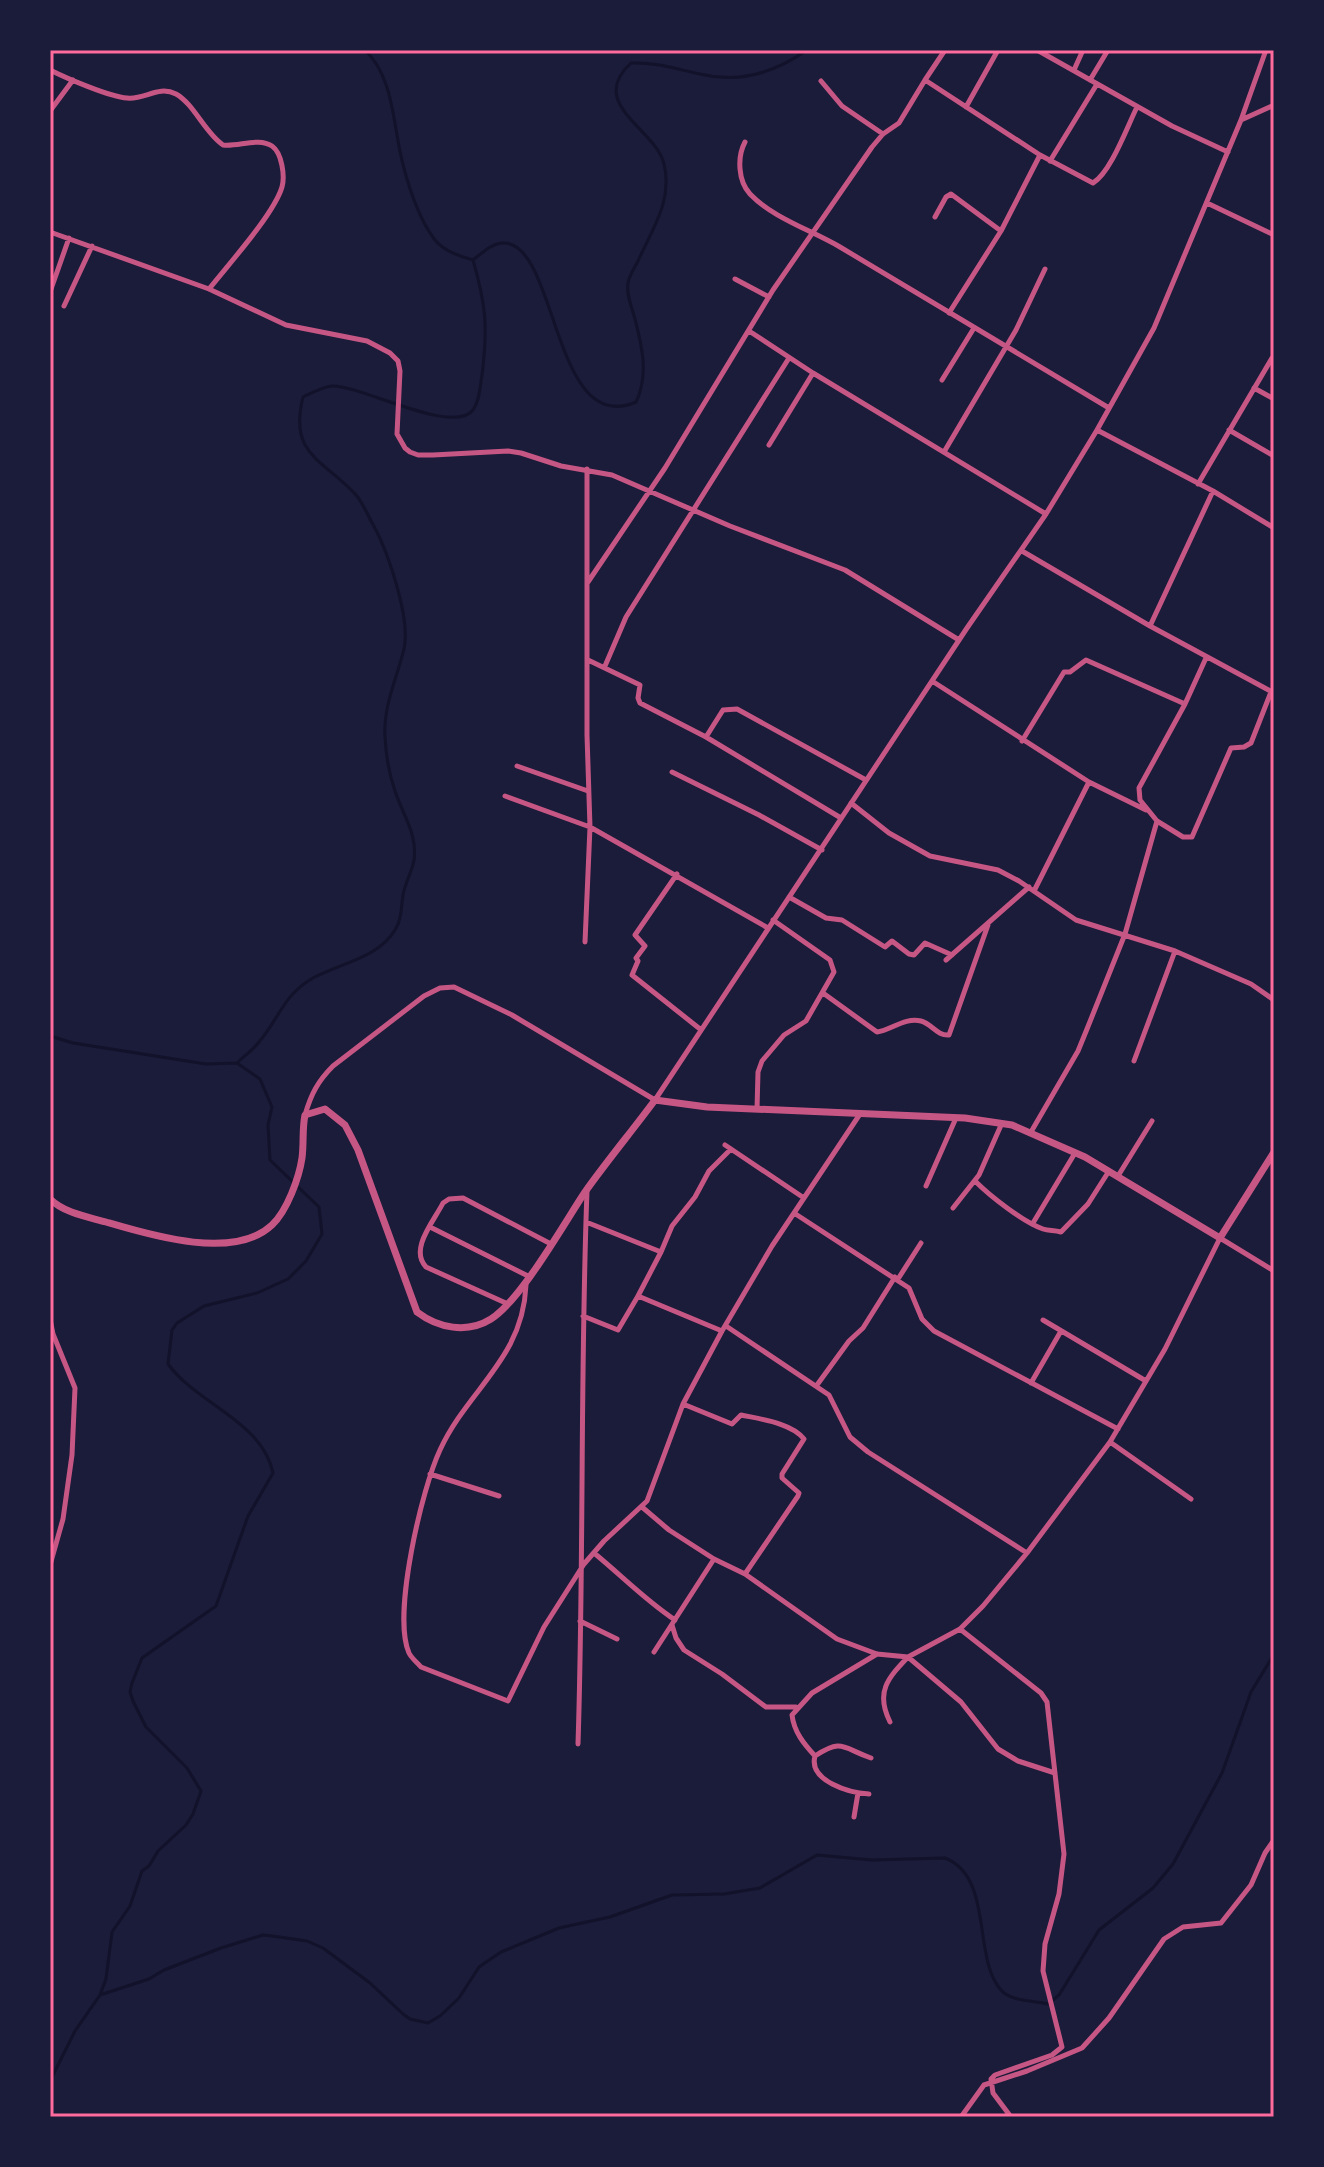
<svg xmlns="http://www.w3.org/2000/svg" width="1324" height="2167" viewBox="0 0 1324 2167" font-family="'DejaVu Sans',sans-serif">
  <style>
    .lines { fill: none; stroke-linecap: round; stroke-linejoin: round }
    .stream { stroke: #12122b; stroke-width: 3 }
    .minor { stroke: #c65784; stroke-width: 5 }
    .tertiary { stroke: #c65784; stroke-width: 7 }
    .neatline { fill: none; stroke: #ff6b9d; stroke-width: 3 }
  </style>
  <rect width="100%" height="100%" fill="#1b1b3a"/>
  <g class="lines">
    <!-- stream -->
    <path class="stream" d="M473 260C482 253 493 242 505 243 558 246 553 438 636 402 649 375 642 346 635 319 632 308 626 295 628 283 629 276 635 267 638 261 652 229 673 201 664 164 656 129 586 104 631 63 656 62 676 69 700 74 739 84 774 73 807 50
      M50 1036 73 1043 206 1064 237 1063 260 1079 272 1107 268 1125 270 1160 319 1207 322 1234 306 1261 288 1279 257 1293 204 1306 177 1323 172 1330 168 1364C197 1404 262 1421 273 1473L248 1516 216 1606 142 1658 132 1683 130 1692 133 1701 146 1727 187 1768 201 1791 193 1814 186 1825 158 1851 149 1866 142 1871 130 1906 112 1932 106 1979 100 1995 75 2031 50 2081
      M237 1063C244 1056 253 1050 259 1042 279 1019 283 995 313 978 341 963 378 958 395 930 402 919 401 907 403 895 405 883 412 872 414 860 418 835 402 813 395 791 389 774 386 755 385 737 383 706 397 678 404 649 411 618 387 548 371 521 367 513 362 502 356 495 325 460 288 456 303 397 312 393 322 387 332 386 361 385 453 436 473 410 480 400 480 386 482 375 488 327 486 305 473 260 459 256 444 251 435 240 415 214 402 167 397 135 392 106 388 72 365 50
      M100 1995 149 1979 164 1970 221 1948 263 1935 272 1936 307 1941 323 1948 370 1983 403 2014 410 2019 428 2023 440 2016 459 1998 479 1967 501 1952 559 1928 610 1917 672 1895 724 1894 760 1888 817 1855 872 1860 945 1858C994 1877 972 1958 1001 1990 1011 2002 1034 2000 1048 2004L1059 1995 1099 1930 1153 1888 1173 1864 1222 1773 1251 1692 1274 1654"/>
    <!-- minor -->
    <path class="minor" d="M1037 50 1172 126 1228 152
      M50 70C66 78 110 97 127 98 145 100 158 85 176 94 194 104 205 133 223 145 238 147 259 137 272 146 282 153 285 176 282 187 274 214 228 265 209 289
      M1074 70 1083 50
      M925 80 945 50
      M1090 80 1108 50
      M821 81 842 106 883 134
      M966 107 998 50
      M50 111 73 80
      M1241 120 1266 50
      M745 142C737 157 738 181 750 194 773 218 811 230 840 247 929 301 1019 354 1109 408
      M1050 161 1097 84
      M1207 203 1274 235
      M935 217 946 197 951 194 1001 231
      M50 232 209 289 286 325 367 341 390 353 398 361 400 371 397 434 405 448 410 452 418 455H433L508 451 521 453 561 466 612 475 730 526 845 570 959 640
      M735 279 769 297
      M50 292 69 238
      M64 306 92 246
      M949 313 1001 231 1040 155
      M749 331 813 373 1046 514
      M942 380 974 328
      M1254 388 1274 399
      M1097 430 1213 491 1274 528
      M1229 430 1274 456
      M769 445 813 373
      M944 452 1016 330 1045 269
      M1198 484 1272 358 1274 359
      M1022 551 1150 626 1274 693
      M588 582 665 468 773 290 872 147 883 134 899 123 925 80 1040 155 1093 183C1111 172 1127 127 1137 107
      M1150 626 1213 491
      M588 660 640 685 638 698 640 703 706 737 841 818
      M605 666 626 617 789 358
      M932 681 1089 782 1146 810
      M706 737 723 710 737 709 866 780
      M1022 741 1064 672H1070L1086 660 1185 704
      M517 766 588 791
      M672 772 759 815 822 850
      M505 796 590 827 768 928
      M851 803 889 833 930 856 998 870 1019 881 1076 920 1175 951 1251 984 1274 1000
      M1157 821 1183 837H1192L1231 748 1244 747 1251 743 1271 692
      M677 874 635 935 645 946 636 958 638 961 632 975 700 1029
      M1034 891 1089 782
      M789 897 826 918 842 920 885 947 892 941 909 954 914 955 925 943 952 955
      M585 942 590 827 587 735V469
      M946 960 1029 887
      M823 993 877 1032C891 1030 905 1017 921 1021 932 1024 937 1036 949 1035L988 925
      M1134 1061 1175 951
      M757 1109 758 1072 762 1061 784 1035 806 1021 834 972 830 960 773 920
      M305 1115C311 1094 318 1081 333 1066L424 996 440 988 454 987 512 1015 655 1100 967 628 1046 514 1097 430 1154 328 1241 120 1274 105
      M1031 1132 1078 1051 1087 1029 1125 934 1157 821 1140 800 1139 788 1185 704 1206 658
      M725 1145 804 1198
      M1118 1176 1152 1121
      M975 1181C990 1196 1023 1222 1043 1229 1049 1231 1054 1230 1061 1232L1088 1204 1109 1171
      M926 1186 956 1118
      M953 1208 979 1175 1002 1123
      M794 1213 909 1288 922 1319 934 1331 1118 1429
      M586 1222 661 1252 638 1296 722 1331
      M1033 1223 1075 1153
      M430 1227 528 1276
      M661 1252 672 1226 695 1197 709 1171 731 1149
      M898 1279 921 1243
      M526 1285C523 1359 468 1389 440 1450 422 1488 392 1615 409 1653 412 1659 417 1662 421 1667L508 1701 544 1627 584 1564 604 1541 647 1501 683 1404 722 1331 772 1246 860 1114
      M508 1304 426 1267C409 1249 434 1221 443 1203L449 1199 463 1198 551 1244
      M583 1316 618 1330 638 1296
      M50 1319 53 1334 75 1388 72 1455 63 1519 50 1565
      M1043 1320 1146 1381
      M726 1326 829 1395 850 1437 868 1452 1027 1553
      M1031 1383 1061 1331
      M817 1385 849 1341 863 1328 895 1277
      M683 1404 732 1424 741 1415C760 1419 792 1423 804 1439L782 1474V1478L799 1493 798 1496 745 1574
      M1110 1442 1191 1499
      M430 1474 499 1496
      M642 1507 669 1530 714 1559 745 1574 837 1639 877 1654 908 1657 960 1629 983 1606 1027 1553 1110 1442 1165 1349 1220 1238 1274 1271
      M594 1553C621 1575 645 1600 675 1620
      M580 1621 617 1639
      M672 1625 676 1638 684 1650 722 1674 766 1707H796
      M960 1629 1041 1693 1047 1702 1064 1854 1059 1894 1045 1944 1043 1971 1062 2047 1052 2055 995 2075 991 2079 993 2093 1011 2117
      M654 1652 714 1559
      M890 1722C875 1692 888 1678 908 1657L961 1702 998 1749 1018 1761 1055 1773
      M578 1744C584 1559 580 1375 587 1191
      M815 1756C843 1738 842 1748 871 1758
      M869 1794C850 1793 808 1781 815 1756 804 1744 794 1732 792 1715L812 1693 877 1654
      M854 1817 858 1793
      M961 2117 984 2085 1027 2071 1082 2048 1109 2018 1164 1939 1183 1927 1221 1923 1251 1885 1265 1853 1274 1840"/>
    <!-- tertiary -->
    <path class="tertiary" d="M50 1199C64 1213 88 1217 106 1222 150 1235 234 1261 272 1225 287 1211 299 1178 302 1158 304 1143 302 1129 305 1115L325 1109 345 1125 358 1150 417 1312C438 1328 467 1334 491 1319 521 1300 563 1225 585 1192 607 1161 632 1131 655 1100L707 1107 965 1118 1012 1125 1085 1157 1220 1238 1274 1152"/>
  </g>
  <!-- border -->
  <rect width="1324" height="2167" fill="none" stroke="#1b1b3a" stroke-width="104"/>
  <rect x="52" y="52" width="1220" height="2063" class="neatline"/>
</svg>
